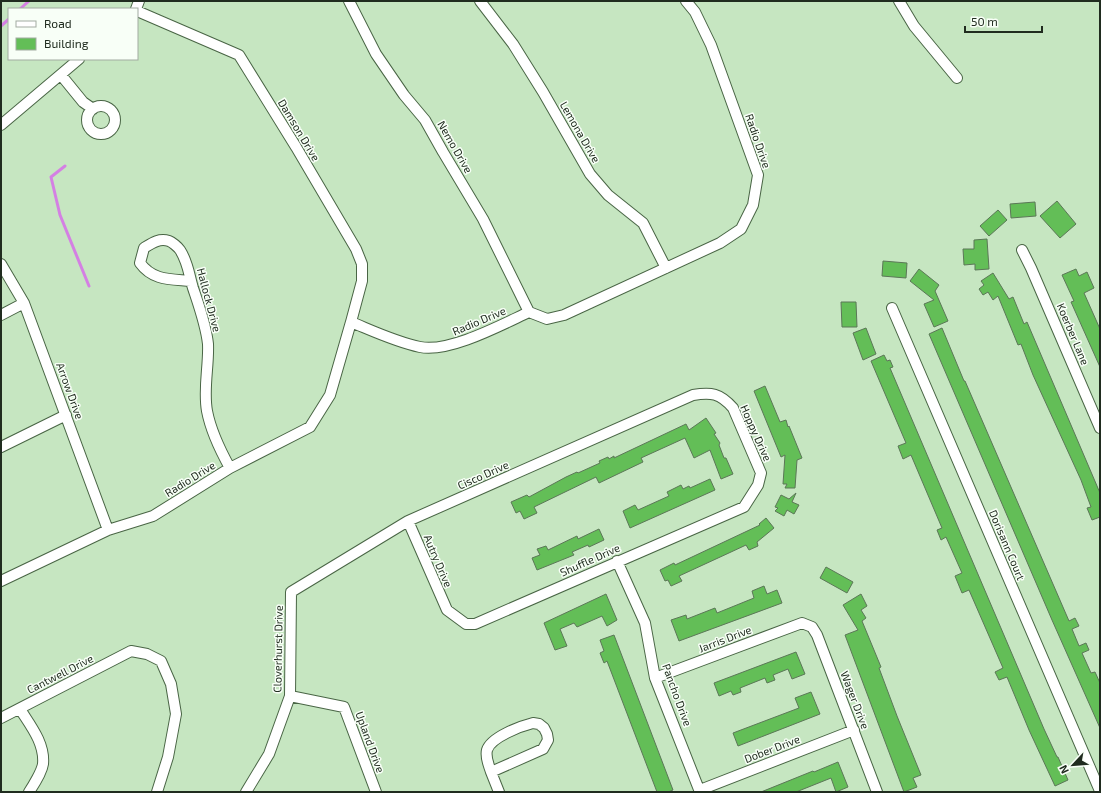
<svg xmlns="http://www.w3.org/2000/svg" width="1101" height="793" viewBox="0 0 1101 793" font-family="'Exo 2',sans-serif">
  <style>
    .lines { fill: none; stroke-linecap: round; stroke-linejoin: round }
    .stream { stroke: #d480e3; stroke-width: 3 }
    .building { fill: #63be57; stroke: #5b7757 }
    .minor-casing { stroke: #496545; stroke-width: 12 }
    .minor { stroke: #fff; stroke-width: 10 }
    .labels { text-anchor: middle; stroke-width: 3; stroke-linejoin: round; paint-order: stroke }
    .street-label { font-size: 11px; fill: #202c1f; stroke: #f8fff7 }
  </style>
  <rect width="100%" height="100%" fill="#c6e6c1"/>
  <g class="lines">
    <!-- stream -->
    <path class="stream" d="M20 9 29 1
      M1 26 9 19
      M65 166 51 177 60 215 89 286"/>
  </g>
  <!-- building -->
  <path class="building" d="M1057 201 1076 224 1060 238 1040 216Z
    M1035 202 1036 216 1011 218 1010 204Z
    M998 210 1007 220 989 236 980 226Z
    M987 239 989 269 975 270V264L964 265 963 249H974V240Z
    M883 261 907 263 906 278 882 276Z
    M919 269 939 285 935 291 948 321 934 327 924 304 934 300 910 281Z
    M1076 269 1079 276 1087 272 1094 288 1084 293 1100 329V367L1071 302 1074 301 1062 275Z
    M993 273 1009 299 1013 297 1024 324 1027 322 1100 493V517L1092 520 1087 508 1091 507 1081 480 1033 375 1021 344 1018 345 998 296 993 300 988 292 983 295 979 289 984 285 981 281Z
    M841 302H856L857 327H842Z
    M866 328 876 354 863 360 853 333Z
    M942 328 964 381H965L1069 621 1075 618 1079 626 1072 629 1079 646 1086 643 1089 650 1082 653 1091 673 1095 672 1100 683V728L1052 620 929 334Z
    M884 355 887 361 890 360 893 367 890 368 1044 729 1057 757H1058L1068 780 1055 786 1029 730 1007 677 999 680 995 672 1003 668 969 590 962 593 955 576 962 573 946 537 941 540 937 530 942 528 911 455 903 459 898 446 906 443 871 361Z
    M765 386 780 422 786 420 788 427 789 426 802 458 797 460 795 488H785L787 484H783L785 455 781 457 754 391Z
    M706 418 716 433 714 434 720 443 719 445 724 458H726L733 474 721 479 710 450 694 458 685 438 641 458 643 462 599 483 596 477 534 507 537 513 524 519 520 511 516 513 511 502 527 495 529 497 566 477 577 472 578 473 600 463 599 461 608 457 609 459 614 456V458L686 424 689 430Z
    M710 479 715 490 630 528 623 511 635 505 638 510 669 496 667 492 681 485 683 489 689 486 690 488Z
    M796 493 792 502 799 505 794 514 787 510 784 516 775 511 778 508 775 507 781 495 789 499Z
    M766 518 774 528 757 542 758 546 749 550 746 545 731 552 679 576 682 581 671 586 668 580 665 581 660 570 674 563 675 565 760 525 759 524Z
    M599 529 604 540 589 547 588 545 572 552 574 555 537 570 532 558 540 555 537 549 546 546 548 550 577 536 578 539Z
    M826 567 853 582 847 593 820 578Z
    M764 586 767 594 777 590 782 603 679 641 671 620 686 615 687 619 715 608 717 613 754 598 752 591Z
    M606 594 617 620 607 626 602 616 577 627 574 623 560 629 567 646 555 650 544 623Z
    M861 594 867 606 861 610 866 618 862 621 881 667 879 668 897 716 921 775 913 778 917 787 904 792 845 635 858 630 843 605Z
    M614 635 673 790 668 792H657L607 661 604 663 600 653 604 651 600 640Z
    M796 652 805 674 792 679 788 669 773 675 775 680 767 683 765 678 740 688 741 692 733 695 731 691 719 696 714 683Z
    M811 692 820 714 738 746 733 733 799 708 795 698Z
    M838 762 848 787 836 792 831 778 796 792H761L813 771 814 772Z"/>
  <g class="lines">
    <defs>
      <path id="minor" d="M349 1 376 54 404 95 425 120 443 152 483 219 529 312
        M480 1 513 44 543 92 590 174 608 195 643 223 666 268
        M899 1 914 26 957 78
        M136 9 139 1
        M137 11 239 55 296 147 356 249 362 264V281L351 322
        M61 75 83 102 93 109
        M87 120a14 14 0 1 1 28 0a14 14 0 1 1-28 0Z
        M1 125 79 59
        M1022 250 1031 268 1100 428
        M1 264 24 303 108 530
        M191 281C171 279 153 281 140 263L144 248C152 243 159 238 169 241 172 242 178 247 180 250 188 262 189 275 193 288 199 306 206 325 208 344 209 366 203 389 207 411 211 432 220 450 230 468
        M892 308 1100 791
        M1 315 24 303
        M1 447 66 415
        M617 561 645 623 655 678 700 792
        M1 581 108 530 153 516 230 468 310 427 330 395 351 322C373 331 396 342 420 347 449 353 501 325 529 312L547 319 564 315 720 243 741 229 753 205 758 175 711 45 695 12 686 1
        M655 678 802 623 812 627 817 635 877 792
        M290 696 344 707 376 792
        M20 709C30 725 45 743 43 764 42 771 33 786 29 792
        M1 718 131 651 147 654 161 661 171 684 176 714 168 757 157 792
        M533 723 539 724 544 728 547 734 548 740 543 749 491 772C489 765 485 758 487 750 491 737 521 726 533 723Z
        M491 772 499 792
        M700 790 854 730
        M246 792 269 754 290 696 291 592 408 521 693 395C711 392 720 393 733 408L761 473 758 485 744 507 475 624H466L447 610 408 521"/>
    </defs>
    <!-- minor casing -->
    <use href="#minor" class="minor-casing"/>
    <!-- minor -->
    <use href="#minor" class="minor"/>
  </g>
  <g class="labels">
    <!-- street labels -->
    <g class="street-label">
      <text transform="translate(299 130) rotate(59)" y="4">Damson Drive</text>
      <text transform="translate(580 132) rotate(60)" y="4">Lemona Drive</text>
      <text transform="translate(758 141) rotate(71)" y="4">Radio Drive</text>
      <text transform="translate(455 147) rotate(60)" y="4">Nemo Drive</text>
      <text transform="translate(209 300) rotate(75)" y="4">Hallock Drive</text>
      <text transform="translate(479 321) rotate(-23)" y="4">Radio Drive</text>
      <text transform="translate(1073 334) rotate(67)" y="4">Koerber Lane</text>
      <text transform="translate(70 391) rotate(70)" y="4">Arrow Drive</text>
      <text transform="translate(756 433) rotate(66)" y="4">Hoppy Drive</text>
      <text transform="translate(483 475) rotate(-24)" y="4">Cisco Drive</text>
      <text transform="translate(190 479) rotate(-32)" y="4">Radio Drive</text>
      <text transform="translate(1007 545) rotate(67)" y="4">Dorisann Court</text>
      <text transform="translate(590 560) rotate(-24)" y="4">Shuffle Drive</text>
      <text transform="translate(438 561) rotate(67)" y="4">Autry Drive</text>
      <text transform="translate(725 639) rotate(-21)" y="4">Jarris Drive</text>
      <text transform="translate(278 649) rotate(-89)" y="4">Cloverhurst Drive</text>
      <text transform="translate(60 674) rotate(-27)" y="4">Cantwell Drive</text>
      <text transform="translate(677 695) rotate(70)" y="4">Pancho Drive</text>
      <text transform="translate(855 700) rotate(69)" y="4">Wager Drive</text>
      <text transform="translate(370 742) rotate(70)" y="4">Upland Drive</text>
      <text transform="translate(772 749) rotate(-21)" y="4">Dober Drive</text>
    </g>
  </g>
  <!-- border -->
  <rect width="1101" height="793" fill="none" stroke="#202c1f" stroke-width="4"/>
  <!-- legend -->
  <rect x="8" y="8" width="130" height="52" fill="#f8fff7" stroke="#a2aba1"/>
  <rect x="16" y="21" width="20" height="6" fill="#ffffff" stroke="#a2aba1"/>
  <text x="44" y="28" font-size="12" fill="#202c1f">Road</text>
  <rect x="16" y="38" width="20" height="12" fill="#63be57" stroke="#a2aba1"/>
  <text x="44" y="48" font-size="12" fill="#202c1f">Building</text>
  <!-- north arrow -->
  <g transform="translate(1073 765) rotate(244)" stroke="#f8fff7" stroke-width="3" paint-order="stroke">
  <path d="M0-3L7 15L0 10L-7 15Z" fill="#202c1f"/>
  <text y="-6" font-size="11" font-weight="bold" text-anchor="middle" fill="#202c1f">N</text>
  </g>
  <!-- scale -->
  <path d="M965 26v6h77v-6" fill="none" stroke="#202c1f" stroke-width="2"/>
  <text x="971" y="26" font-size="12" fill="#202c1f" stroke="#f8fff7" stroke-width="3" paint-order="stroke">50 m</text>
</svg>
